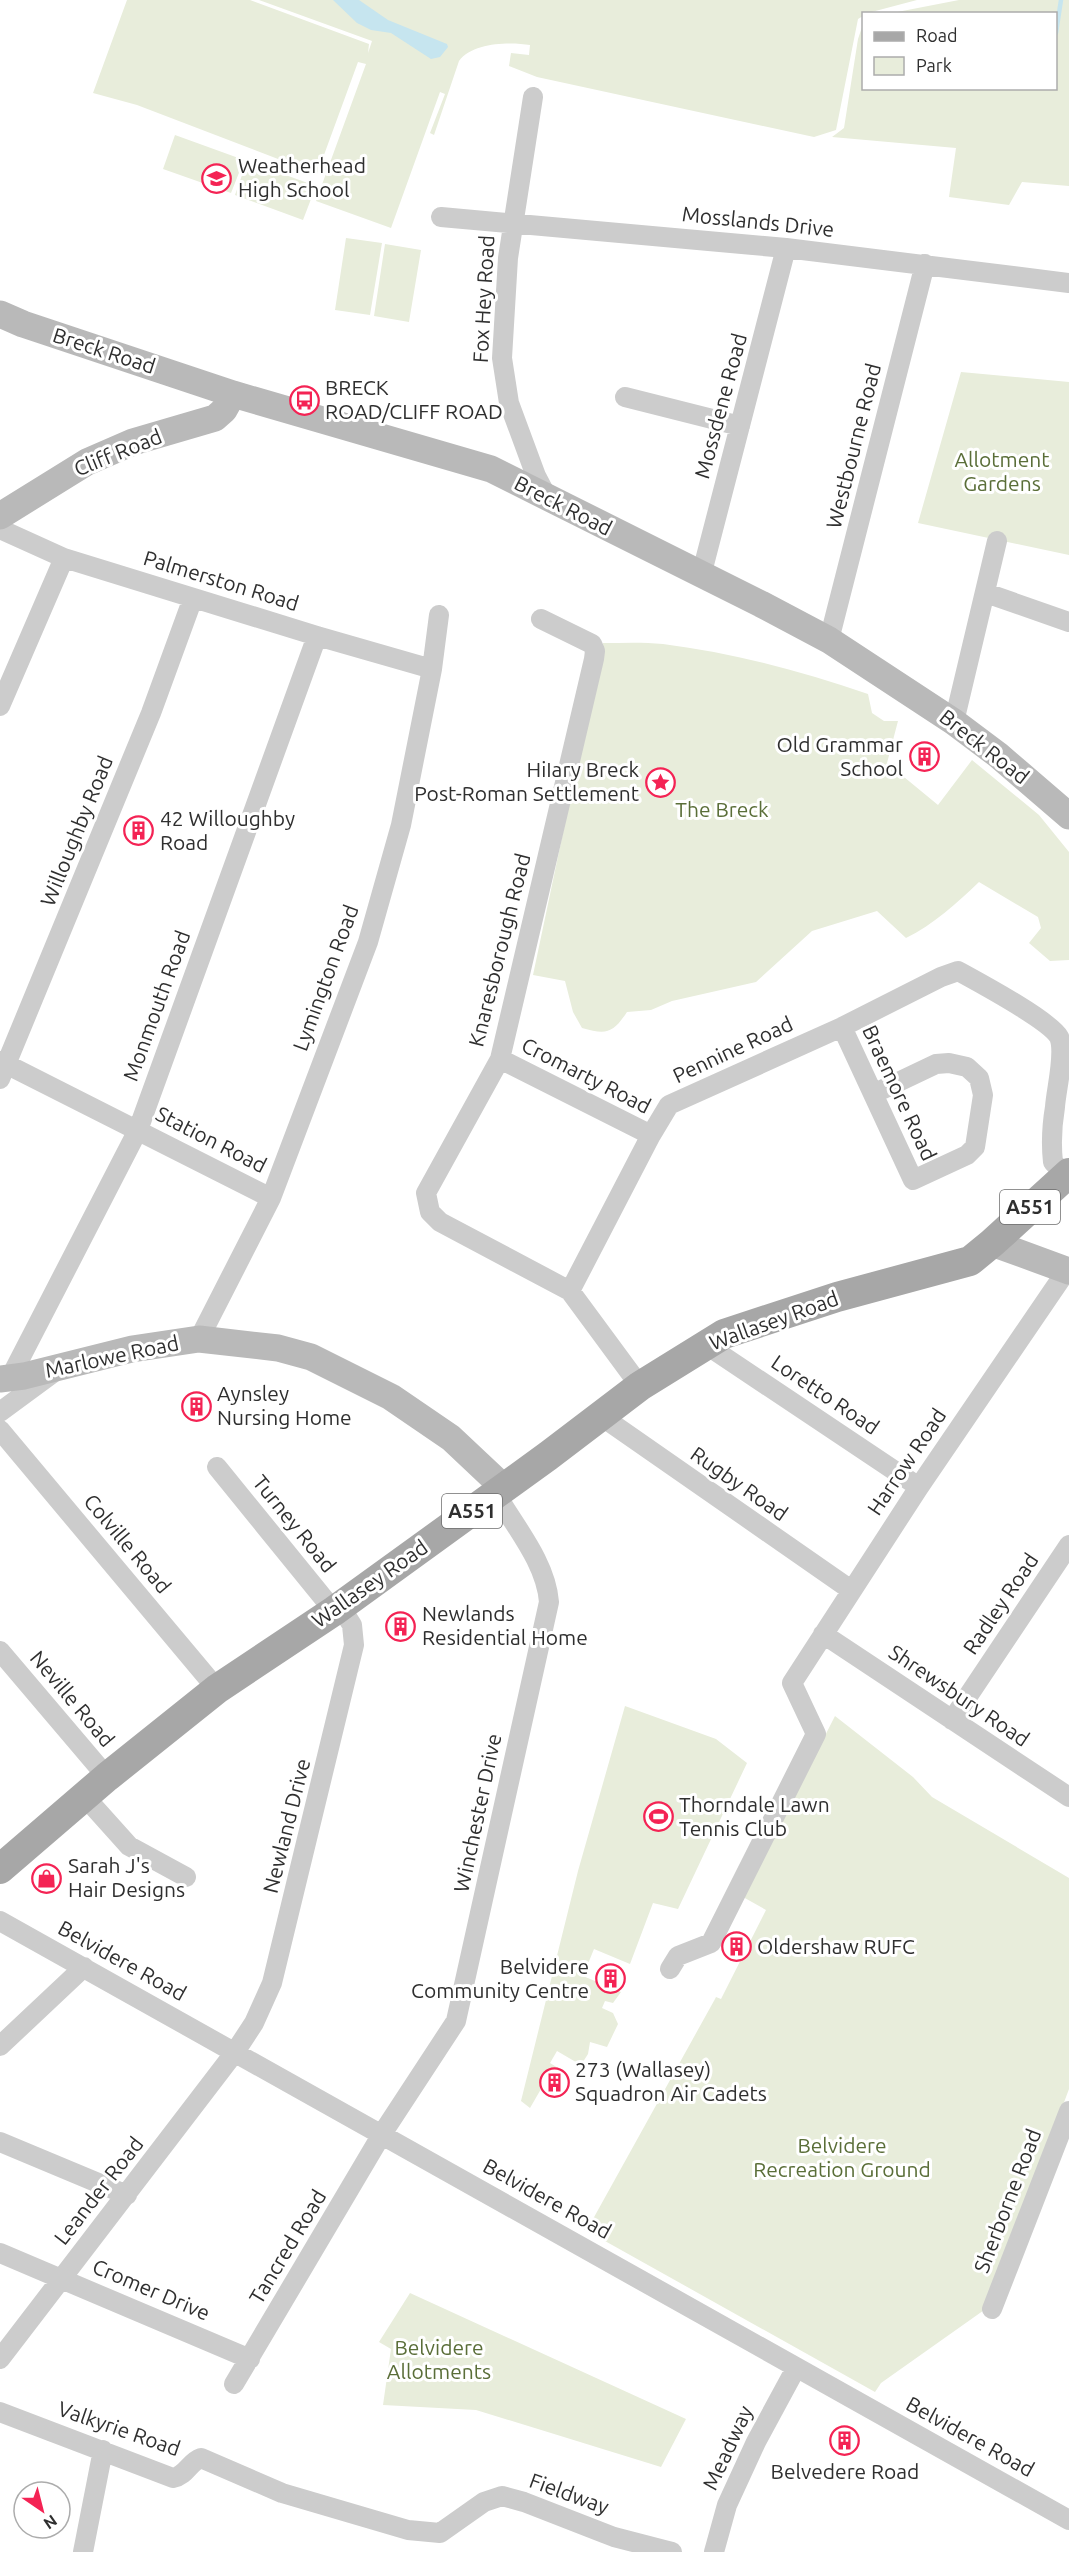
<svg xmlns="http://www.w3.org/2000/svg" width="1069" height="2552" viewBox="0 0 1069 2552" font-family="Ubuntu,sans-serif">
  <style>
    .green { fill: #e8eddb }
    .water { fill: #c6e5ef }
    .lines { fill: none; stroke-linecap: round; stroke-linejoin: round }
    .stream { stroke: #c6e5ef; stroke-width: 4.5 }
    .street { stroke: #ccc; stroke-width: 20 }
    .secondary { stroke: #b9b9b9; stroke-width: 27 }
    .primary { stroke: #a7a7a7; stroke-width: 30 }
    .labels { text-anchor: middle; stroke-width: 6; stroke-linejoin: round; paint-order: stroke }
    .shield { fill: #fff; stroke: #6d6d6d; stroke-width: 1.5 }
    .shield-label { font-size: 20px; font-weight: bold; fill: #2f2f2f }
    .poi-label { font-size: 21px; fill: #2f2f2f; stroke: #fff; text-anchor: start }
    .street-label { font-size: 21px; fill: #2f2f2f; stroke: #fff }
    .park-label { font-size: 21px; fill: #5a6e38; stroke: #fff }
  </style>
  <rect width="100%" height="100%" fill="#fff"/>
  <!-- green -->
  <path class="green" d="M127 0H250L369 44 368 53 372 41 259 0H917L864 14 863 16 858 19 836 130 814 137 537 77 509 66 511 53 529 55 530 45C510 42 473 42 459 61L434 135 430 133 445 94 440 92 391 228 316 201 366 64 358 62 317 174 137 105 93 93Z
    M959 0H1069V186L1022 182 1009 205 949 197 956 148 832 137 844 128 858 39 863 24 864 88H1056V14L892 13Z
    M175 135 244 160 231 193 163 169Z
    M247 161 316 186 303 220 235 195Z
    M346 238 382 243 370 315 335 310Z
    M385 244 421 250 409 322 374 316Z
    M961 372 1069 382V555L918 523Z
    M603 643C623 643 643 642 663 644 733 653 801 671 868 694L872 713 884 721H898L887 763 938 805 972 760 1039 815 1069 852V960L1050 961 1029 943 1041 928 1038 917 979 882C957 903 933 925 906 938L877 911 812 931 756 982 672 1001 651 1010 627 1012C613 1033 607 1035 582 1028L573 1012 565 981 533 975Z
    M625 1706 716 1739 747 1763 678 1909 653 1903 630 1964 594 1949 583 1976 621 1992 613 2003 605 2001 602 2008 613 2013 618 2024 607 2047 590 2042 588 2054 581 2065 557 2051 550 2063 558 2068 556 2071 552 2070 530 2108 521 2101 578 1871Z
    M835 1716 913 1777 932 1797 1069 1878V2089L987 2308 881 2383 875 2392 571 2222 576 2209 593 2219 715 1999 716 1997 721 1999 766 1910 743 1897Z
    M410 2293 686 2419 661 2467 476 2410 383 2405 391 2349 379 2342Z"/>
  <!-- water -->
  <path class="water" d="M333 0H359L388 20 447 44 448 47 440 57 431 59 391 33 371 30 357 23Z"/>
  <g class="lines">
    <!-- stream -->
    <path class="stream" d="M1056 33 1061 0"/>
    <!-- street -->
    <path class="street" d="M533 97 508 258 502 358 509 403 536 476 547 497
      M441 217 786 248 1069 283
      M625 397 740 426
      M0 529 64 558 317 636 432 669
      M701 576 786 248
      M986 593 1069 622
      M541 619 592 644 595 651 594 659 500 1059 426 1193 430 1212 440 1222 570 1291 640 1386
      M829 640 925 264
      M0 706 64 558
      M954 722 997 541
      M842 1027 913 1180 967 1155 975 1147 983 1095 979 1078 967 1067 949 1063 936 1064 873 1094
      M500 1059 651 1135
      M0 1061 271 1198
      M0 1079 151 713 193 598
      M570 1291 651 1135 669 1105 842 1027 941 977 958 971C978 982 1049 1020 1059 1037 1066 1052 1056 1090 1055 1107 1052 1125 1051 1144 1053 1162L1065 1175
      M199 1339 271 1198 368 942 401 825 432 669 439 615
      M705 1344 919 1487
      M10 1378 138 1130 317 636
      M0 1412 53 1373
      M601 1416 851 1590
      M0 1430 217 1689
      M217 1467 334 1611
      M823 1634 1069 1797
      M0 1651 107 1777
      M952 1720 1069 1545
      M85 1797 129 1846 186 1877
      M0 1921 1069 2520
      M670 1969 678 1956 711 1943 816 1734 792 1683 919 1487 1067 1270
      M0 2046 84 1967
      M0 2142 127 2195
      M0 2253 250 2359
      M992 2309 1069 2111
      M0 2359 235 2052 254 2023 272 1983 354 1645 352 1625 340 1606
      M234 2384 382 2134 456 2021 549 1602C546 1563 516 1528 496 1494
      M0 2412 173 2478C187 2475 189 2462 201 2458L282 2493 408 2530 440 2533 484 2502 502 2496 524 2502 614 2537 672 2552
      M83 2552 103 2450
      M714 2552 727 2505 756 2442 796 2368"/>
    <!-- secondary -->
    <path class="secondary" d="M0 314 23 324 233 394 491 469 761 604 829 640 954 722 998 755 1069 816
      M0 516 87 462 133 442 215 418 224 410 233 394
      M992 1243 1069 1271
      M0 1379 24 1376 132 1349 199 1339 278 1348 311 1357 391 1397 451 1438 504 1488"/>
    <!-- primary -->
    <path class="primary" d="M0 1869 107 1777 217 1689 334 1611 548 1456 640 1386 724 1334 837 1297 970 1261 992 1243 1069 1173"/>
  </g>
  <!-- icons -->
  <defs>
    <symbol id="school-ring" viewBox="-11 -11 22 22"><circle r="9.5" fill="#fff" stroke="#f42354" stroke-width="1.5"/><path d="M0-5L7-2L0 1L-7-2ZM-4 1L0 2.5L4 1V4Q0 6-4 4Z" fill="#f42354"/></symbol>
    <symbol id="bus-ring" viewBox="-11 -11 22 22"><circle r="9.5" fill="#fff" stroke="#f42354" stroke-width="1.5"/><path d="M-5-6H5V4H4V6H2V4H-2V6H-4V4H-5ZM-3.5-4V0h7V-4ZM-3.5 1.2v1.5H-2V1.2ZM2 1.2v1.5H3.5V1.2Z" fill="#f42354"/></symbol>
    <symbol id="building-ring" viewBox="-11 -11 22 22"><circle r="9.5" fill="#fff" stroke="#f42354" stroke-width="1.5"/><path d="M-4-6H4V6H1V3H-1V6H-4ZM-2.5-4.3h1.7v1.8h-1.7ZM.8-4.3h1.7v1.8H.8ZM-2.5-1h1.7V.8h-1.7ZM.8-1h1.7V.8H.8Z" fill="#f42354"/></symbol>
    <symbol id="sight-ring" viewBox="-11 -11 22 22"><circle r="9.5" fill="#fff" stroke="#f42354" stroke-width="1.5"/><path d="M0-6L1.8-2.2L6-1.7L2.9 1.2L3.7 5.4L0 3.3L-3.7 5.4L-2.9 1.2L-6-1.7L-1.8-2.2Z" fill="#f42354"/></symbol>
    <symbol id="stadium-ring" viewBox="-11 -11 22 22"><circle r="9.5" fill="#fff" stroke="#f42354" stroke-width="1.5"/><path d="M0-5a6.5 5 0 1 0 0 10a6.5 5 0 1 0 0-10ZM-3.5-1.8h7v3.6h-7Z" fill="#f42354"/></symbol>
    <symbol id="shop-ring" viewBox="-11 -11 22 22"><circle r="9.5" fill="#fff" stroke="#f42354" stroke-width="1.5"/><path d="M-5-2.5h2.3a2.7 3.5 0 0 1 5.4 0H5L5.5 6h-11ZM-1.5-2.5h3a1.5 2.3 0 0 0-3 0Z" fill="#f42354"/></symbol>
  </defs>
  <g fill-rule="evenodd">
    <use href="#school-ring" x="200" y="162" width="33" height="33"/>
    <use href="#bus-ring" x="288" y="384" width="33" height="33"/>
    <use href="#building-ring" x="908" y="740" width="33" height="33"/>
    <use href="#sight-ring" x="644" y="766" width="33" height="33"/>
    <use href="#building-ring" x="122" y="814" width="33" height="33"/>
    <use href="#building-ring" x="180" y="1390" width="33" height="33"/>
    <use href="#building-ring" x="384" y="1610" width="33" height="33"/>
    <use href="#stadium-ring" x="642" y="1800" width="33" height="33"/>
    <use href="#shop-ring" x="30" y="1862" width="33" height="33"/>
    <use href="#building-ring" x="720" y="1930" width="33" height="33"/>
    <use href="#building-ring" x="594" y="1962" width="33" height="33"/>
    <use href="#building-ring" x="538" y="2066" width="33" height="33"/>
    <use href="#building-ring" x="828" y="2424" width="33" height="33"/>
  </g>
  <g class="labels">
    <!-- shield labels -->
    <g class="shield">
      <rect x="1000" y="1190" width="60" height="34" rx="4.5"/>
      <rect x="442" y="1494" width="60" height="34" rx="4.5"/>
    </g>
    <g class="shield-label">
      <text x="1030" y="1214">A551</text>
      <text x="472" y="1518">A551</text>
    </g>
    <!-- poi labels -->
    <g class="poi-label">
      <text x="238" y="173">Weatherhead<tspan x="238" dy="24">High School</tspan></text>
      <text x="325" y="395">BRECK<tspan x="325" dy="24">ROAD/CLIFF ROAD</tspan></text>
      <text x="903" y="752" text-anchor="end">Old Grammar<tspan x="903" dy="24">School</tspan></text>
      <text x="639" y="777" text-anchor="end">HiIary Breck<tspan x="639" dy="24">Post-Roman Settlement</tspan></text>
      <text x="160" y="826">42 Willoughby<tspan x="160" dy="24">Road</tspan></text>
      <text x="217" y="1401">Aynsley<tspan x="217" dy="24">Nursing Home</tspan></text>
      <text x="422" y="1621">Newlands<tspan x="422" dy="24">Residential Home</tspan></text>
      <text x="679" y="1812">Thorndale Lawn<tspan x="679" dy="24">Tennis Club</tspan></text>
      <text x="68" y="1873">Sarah J's<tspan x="68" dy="24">Hair Designs</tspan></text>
      <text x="757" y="1954">Oldershaw RUFC</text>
      <text x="589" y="1974" text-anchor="end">Belvidere<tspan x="589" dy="24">Community Centre</tspan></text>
      <text x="575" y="2077">273 (Wallasey)<tspan x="575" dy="24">Squadron Air Cadets</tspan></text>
      <text x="845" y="2479" text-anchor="middle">Belvedere Road</text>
    </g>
    <!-- street labels -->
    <g class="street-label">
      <text transform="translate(758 222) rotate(6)" y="7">Mosslands Drive</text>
      <text transform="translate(484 299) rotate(-87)" y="7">Fox Hey Road</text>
      <text transform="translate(104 351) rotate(18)" y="7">Breck Road</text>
      <text transform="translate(721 406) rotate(-75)" y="7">Mossdene Road</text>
      <text transform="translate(854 446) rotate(-76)" y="7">Westbourne Road</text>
      <text transform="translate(118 453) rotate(-22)" y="7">Cliff Road</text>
      <text transform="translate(563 506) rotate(27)" y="7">Breck Road</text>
      <text transform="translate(221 581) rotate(17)" y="7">Palmerston Road</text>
      <text transform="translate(984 747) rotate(38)" y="7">Breck Road</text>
      <text transform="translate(77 831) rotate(-68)" y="7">Willoughby Road</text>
      <text transform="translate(500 950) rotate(-76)" y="7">Knaresborough Road</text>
      <text transform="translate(326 978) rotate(-70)" y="7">Lymington Road</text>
      <text transform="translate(157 1006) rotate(-70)" y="7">Monmouth Road</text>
      <text transform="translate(733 1050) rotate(-25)" y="7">Pennine Road</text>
      <text transform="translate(586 1076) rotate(27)" y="7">Cromarty Road</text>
      <text transform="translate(899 1093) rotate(65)" y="7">Braemore Road</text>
      <text transform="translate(211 1140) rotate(27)" y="7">Station Road</text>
      <text transform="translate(774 1321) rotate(-20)" y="7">Wallasey Road</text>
      <text transform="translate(112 1357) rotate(-12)" y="7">Marlowe Road</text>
      <text transform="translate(825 1395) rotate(34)" y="7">Loretto Road</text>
      <text transform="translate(907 1462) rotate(-56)" y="7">Harrow Road</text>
      <text transform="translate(739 1484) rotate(35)" y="7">Rugby Road</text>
      <text transform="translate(294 1524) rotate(51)" y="7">Turney Road</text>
      <text transform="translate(127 1544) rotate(50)" y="7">Colville Road</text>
      <text transform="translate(370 1584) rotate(-35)" y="7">Wallasey Road</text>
      <text transform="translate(1001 1604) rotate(-56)" y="7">Radley Road</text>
      <text transform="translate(959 1696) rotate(34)" y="7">Shrewsbury Road</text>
      <text transform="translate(72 1699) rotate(50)" y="7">Neville Road</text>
      <text transform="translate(478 1813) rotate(-78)" y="7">Winchester Drive</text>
      <text transform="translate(287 1826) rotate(-76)" y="7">Newland Drive</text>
      <text transform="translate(122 1961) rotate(29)" y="7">Belvidere Road</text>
      <text transform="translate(99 2191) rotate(-52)" y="7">Leander Road</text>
      <text transform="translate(547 2199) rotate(29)" y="7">Belvidere Road</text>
      <text transform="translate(1008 2201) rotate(-69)" y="7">Sherborne Road</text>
      <text transform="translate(288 2247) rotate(-59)" y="7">Tancred Road</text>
      <text transform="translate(151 2290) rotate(23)" y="7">Cromer Drive</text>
      <text transform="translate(119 2429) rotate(19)" y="7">Valkyrie Road</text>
      <text transform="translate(970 2437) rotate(29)" y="7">Belvidere Road</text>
      <text transform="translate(728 2448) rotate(-65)" y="7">Meadway</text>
      <text transform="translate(569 2494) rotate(20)" y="7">Fieldway</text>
    </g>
    <!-- park labels -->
    <g class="park-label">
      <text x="1002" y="467">Allotment<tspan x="1002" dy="24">Gardens</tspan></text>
      <text x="722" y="817">The Breck</text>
      <text x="842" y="2153">Belvidere<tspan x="842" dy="24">Recreation Ground</tspan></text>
      <text x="439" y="2355">Belvidere<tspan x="439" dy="24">Allotments</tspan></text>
    </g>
  </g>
  <!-- legend -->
  <rect x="862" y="12" width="195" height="78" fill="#ffffff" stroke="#acacac" stroke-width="1.5"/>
  <rect x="874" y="32" width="30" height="9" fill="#a7a7a7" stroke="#acacac" stroke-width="1.5"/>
  <text x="916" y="42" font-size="18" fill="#2f2f2f">Road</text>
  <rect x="874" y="57" width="30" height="18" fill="#e8eddb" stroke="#acacac" stroke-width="1.5"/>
  <text x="916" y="72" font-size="18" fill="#2f2f2f">Park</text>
  <!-- north arrow -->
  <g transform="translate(42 2510) rotate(145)"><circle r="28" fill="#ffffff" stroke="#acacac" stroke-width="1.5"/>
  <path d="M0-4.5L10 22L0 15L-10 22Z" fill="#f42354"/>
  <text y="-9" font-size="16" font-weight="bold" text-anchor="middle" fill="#2f2f2f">N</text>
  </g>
</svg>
